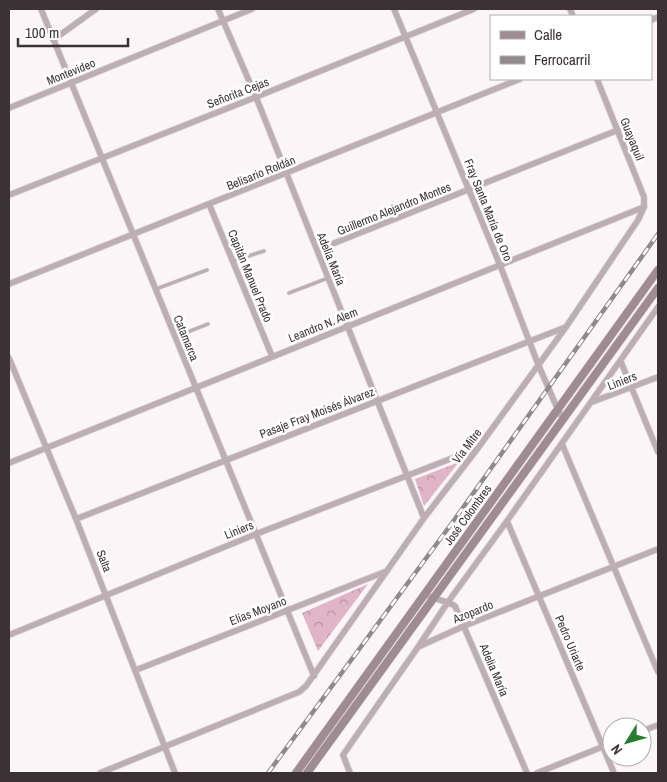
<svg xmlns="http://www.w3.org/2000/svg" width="667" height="782" viewBox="0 0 667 782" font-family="'Archivo Narrow',sans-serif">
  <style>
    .park { fill: url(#park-crowns) }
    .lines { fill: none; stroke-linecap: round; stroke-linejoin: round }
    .lane-casing { stroke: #d9d2d4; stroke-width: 4.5 }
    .street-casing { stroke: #d9d2d4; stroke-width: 7 }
    .secondary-casing { stroke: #d9d2d4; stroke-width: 9 }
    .lane { stroke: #bcaeb3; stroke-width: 3 }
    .street { stroke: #bcaeb3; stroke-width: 5.5 }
    .secondary { stroke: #9f8b92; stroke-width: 8 }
    .rail-casing { stroke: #92898c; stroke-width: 4.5 }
    .rail { stroke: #fff; stroke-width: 2.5; stroke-dasharray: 8; stroke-linecap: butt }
    .labels { text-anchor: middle; stroke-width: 5; stroke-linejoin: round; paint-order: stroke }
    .street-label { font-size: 12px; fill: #3c3135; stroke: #fff }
  </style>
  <defs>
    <pattern id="park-crowns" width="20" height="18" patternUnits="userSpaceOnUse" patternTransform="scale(1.25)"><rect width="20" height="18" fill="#e0b5c5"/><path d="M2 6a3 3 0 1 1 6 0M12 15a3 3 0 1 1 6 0" fill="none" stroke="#b794a1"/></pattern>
  </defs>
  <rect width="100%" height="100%" fill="#fbf5f7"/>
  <!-- park -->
  <path class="park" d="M459 462 424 506 415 479Z
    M368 584 318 651 302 613Z"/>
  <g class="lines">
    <defs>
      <path id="lane" d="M233 261 264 251
        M156 289 207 270
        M289 293 328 278
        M175 337 208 324"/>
      <path id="street" d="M41 9 314 676
        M218 9 256 97 424 518
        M394 9 500 265 538 364 558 410 563 419
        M570 9 573 16
        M651 20 658 17
        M53 40 96 9
        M9 108 252 9
        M9 195 256 97 474 9
        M209 204 272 356
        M317 250 618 130
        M9 284 520 79
        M9 358 76 519 175 773
        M621 362 658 452
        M592 402 658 377
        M562 444 658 672
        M9 463 644 207
        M76 519 566 327
        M507 521 614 773
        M425 594C435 600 445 600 455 606L527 773
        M9 635 256 534 476 449
        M418 647 448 602 507 521 658 307
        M136 670 387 571
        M642 731 658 725
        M100 773 299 692 306 686 424 518 478 448 566 327 638 220 644 207V197L597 79
        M350 773 343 755 418 647 464 626 658 549
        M537 773 612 743"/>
      <path id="secondary" d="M296 773 658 270
        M307 773 658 288"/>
    </defs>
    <!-- lane casing -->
    <use href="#lane" class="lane-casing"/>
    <!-- street casing -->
    <use href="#street" class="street-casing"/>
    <!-- secondary casing -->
    <use href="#secondary" class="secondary-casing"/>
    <!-- lane -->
    <use href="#lane" class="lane"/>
    <!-- street -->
    <use href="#street" class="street"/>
    <!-- secondary -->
    <use href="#secondary" class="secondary"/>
    <defs>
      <path id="rail" d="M268 773 452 523 658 234"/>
    </defs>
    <!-- rail casing -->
    <use href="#rail" class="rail-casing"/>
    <!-- rail -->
    <use href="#rail" class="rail"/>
  </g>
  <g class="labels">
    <!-- street labels -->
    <g class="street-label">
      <text transform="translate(71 72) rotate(-22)" y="4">Montevideo</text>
      <text transform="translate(238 93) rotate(-21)" y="4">Señorita Cejas</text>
      <text transform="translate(632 139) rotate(68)" y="4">Guayaquil</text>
      <text transform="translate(261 173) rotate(-22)" y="4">Belisario Roldán</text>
      <text transform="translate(394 209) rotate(-22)" y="4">Guillermo Alejandro Montes</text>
      <text transform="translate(488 210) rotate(68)" y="4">Fray Santa María de Oro</text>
      <text transform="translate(331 259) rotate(68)" y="4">Adelia María</text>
      <text transform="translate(250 276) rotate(68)" y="4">Capitán Manuel Prado</text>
      <text transform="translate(323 325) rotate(-22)" y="4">Leandro N. Alem</text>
      <text transform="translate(186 338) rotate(68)" y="4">Catamarca</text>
      <text transform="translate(622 381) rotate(-21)" y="4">Liniers</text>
      <text transform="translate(317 413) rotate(-21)" y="4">Pasaje Fray Moisés Álvarez</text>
      <text transform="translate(467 446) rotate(-53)" y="4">Vía Mitre</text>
      <text transform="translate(468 515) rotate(-54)" y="4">José Colombres</text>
      <text transform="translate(239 530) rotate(-22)" y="4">Liniers</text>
      <text transform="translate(104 561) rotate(69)" y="4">Salta</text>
      <text transform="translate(258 611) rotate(-21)" y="4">Elías Moyano</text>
      <text transform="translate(473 612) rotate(-22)" y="4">Azopardo</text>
      <text transform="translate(570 643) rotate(67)" y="4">Pedro Uriarte</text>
      <text transform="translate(494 670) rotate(67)" y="4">Adelia María</text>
    </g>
  </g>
  <!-- border -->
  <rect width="667" height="782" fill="none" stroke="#3c3135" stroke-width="20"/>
  <!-- legend -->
  <rect x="490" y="15" width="162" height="65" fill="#ffffff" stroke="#b1adae"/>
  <rect x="500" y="31" width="25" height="8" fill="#9f8b92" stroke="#b1adae"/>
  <text x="534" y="40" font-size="15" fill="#3c3135">Calle</text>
  <rect x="500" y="56" width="25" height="8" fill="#92898c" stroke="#b1adae"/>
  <text x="534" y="65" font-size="15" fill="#3c3135">Ferrocarril</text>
  <!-- north arrow -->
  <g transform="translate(627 742) rotate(233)"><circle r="24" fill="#ffffff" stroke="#b1adae"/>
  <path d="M0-4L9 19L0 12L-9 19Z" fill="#257e2d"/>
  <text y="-8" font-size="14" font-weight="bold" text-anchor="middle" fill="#3c3135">N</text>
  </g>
  <!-- scale -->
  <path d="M18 38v8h110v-8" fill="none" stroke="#3c3135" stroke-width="2.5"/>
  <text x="25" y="38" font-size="15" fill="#3c3135" stroke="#ffffff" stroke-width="4" paint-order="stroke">100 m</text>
</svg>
